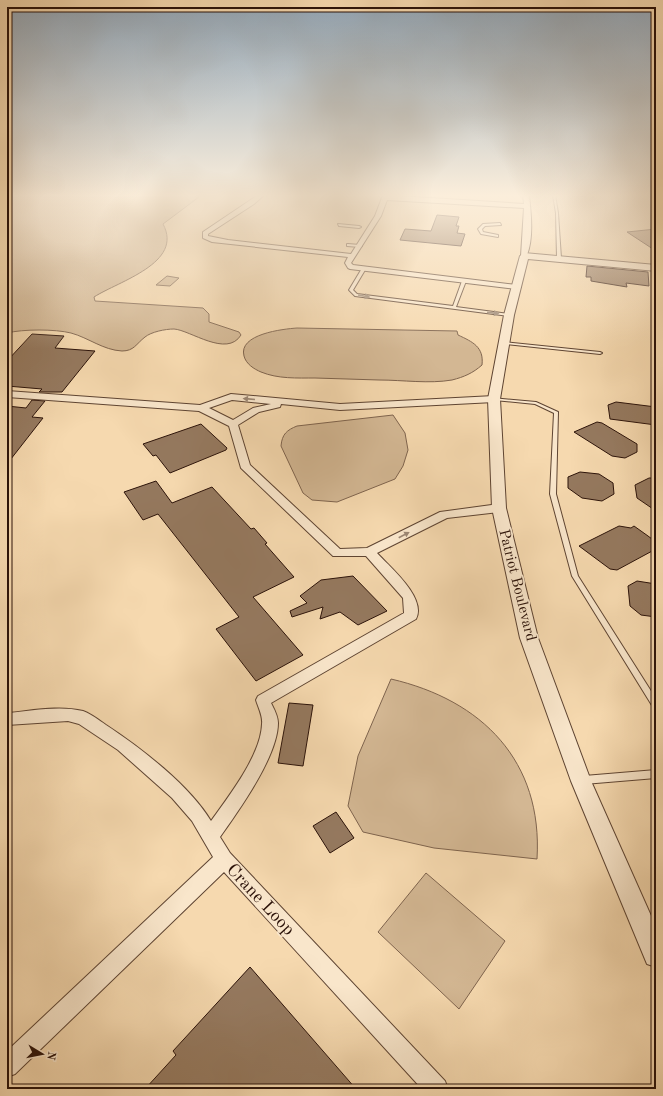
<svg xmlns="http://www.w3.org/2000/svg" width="663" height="1096" viewBox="0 0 663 1096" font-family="'Old Standard TT',serif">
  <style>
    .green { fill: #d3b793; stroke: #7f644e }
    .building { fill: #95795f; stroke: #2b1209 }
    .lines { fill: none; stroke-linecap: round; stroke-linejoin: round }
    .service-casing { stroke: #5e4432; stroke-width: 2 }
    .minor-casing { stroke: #5e4432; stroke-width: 2 }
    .tertiary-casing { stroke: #5e4432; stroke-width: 2 }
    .service { fill: #f9e6cb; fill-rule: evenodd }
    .minor { fill: #f9e6cb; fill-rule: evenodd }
    .tertiary { fill: #f9e6cb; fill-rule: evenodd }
    .oneway { fill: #9c8774 }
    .labels { text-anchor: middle; stroke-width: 3.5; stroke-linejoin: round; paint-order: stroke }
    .street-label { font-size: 15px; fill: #2b1209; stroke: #f9e6cb }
    .near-street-label { font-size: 18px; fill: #2b1209; stroke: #f9e6cb }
  </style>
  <rect width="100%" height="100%" fill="#f6d9af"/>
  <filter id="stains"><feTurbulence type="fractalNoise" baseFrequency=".005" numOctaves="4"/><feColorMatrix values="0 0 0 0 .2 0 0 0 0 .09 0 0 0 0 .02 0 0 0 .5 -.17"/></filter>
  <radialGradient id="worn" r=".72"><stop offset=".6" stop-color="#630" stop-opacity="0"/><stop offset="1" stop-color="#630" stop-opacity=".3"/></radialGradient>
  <!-- green -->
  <path class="green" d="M7 195H198L199 197 163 224C184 263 119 281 94 297L95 301 203 308 209 314V322L239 332 241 335C227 358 190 330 174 329 165 329 151 332 145 337 136 344 134 351 122 351 103 350 89 338 71 333 55 329 23 329 7 333Z
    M167 276 179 278 170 286 156 285Z
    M297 328 457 331 458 335C473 342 484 347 482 365 473 373 464 377 452 380 429 384 403 380 379 380 358 379 336 379 315 378 297 378 278 379 261 372 254 369 246 364 244 356 238 334 283 329 297 328Z
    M393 415 405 433 408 450 403 466 395 479 337 502 312 500 303 493 281 446C282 434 287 430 297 426Z
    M391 679C482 700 543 761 537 859L434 848 363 832 348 806 358 756Z
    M426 873 505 941 459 1009 378 932Z"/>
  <!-- building -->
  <path class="building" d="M437 215 459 217 456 226H459L457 233 465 234 461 246 400 240 405 229 431 231Z
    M656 229V251L627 232Z
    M587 266 648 272 649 286 626 283 627 287 591 281V277H586Z
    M32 334 64 336 55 348 95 351 62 392H39L42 389 7 386V361Z
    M32 400 45 401 32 417 43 418 7 464V406L26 408Z
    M616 402 656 407V425L610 419 608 405Z
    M597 422 602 423 637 444V452L625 458 612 456 574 432Z
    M201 424 227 448 226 450 170 473 156 455 153 456 143 444Z
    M580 472 599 474 613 483 614 494 602 501 582 498 568 488V477Z
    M649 478H656V511L637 498 635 485Z
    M156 481 172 503 212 487 251 529 254 528 267 543 265 544 294 577 253 597 303 655 256 681 216 629 239 617 158 514 143 520 124 492Z
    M619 526 631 528 634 526 648 536 652 539 654 550 617 570 610 569 579 546Z
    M353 576 387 611 358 625 340 612 320 619 323 607 292 617 290 611 307 603 300 596 321 580Z
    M637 581 656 584V617L641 615 630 606 628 586Z
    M289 703 313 705 303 766 278 763Z
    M336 812 354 838 330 853 313 826Z
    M250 967 356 1089H145L176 1055 173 1051Z"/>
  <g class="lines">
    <defs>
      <path id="service" d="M553 195H555L558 213 561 258 559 259 557 258 556 213Z
        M570 195H584L583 196Z
        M500 223 501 225 485 226 482 229 483 232 498 235V237L481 234 478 229 483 224Z
        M338 224 359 226 361 227 359 228 339 226Z
        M348 244 360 245 362 246 360 247 347 246V244Z
        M363 269 365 270 353 290 357 294 453 306 462 281 464 280 466 281 456 307 509 314 511 315 509 316 355 296 349 290 361 270Z
        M504 342 600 352 602 353 600 354 505 344H504Z
        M492 398 536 402 558 412 556 494 578 576 656 699V708L653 707 572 576 550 494 554 413 535 404 494 400H492Z
        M656 770V778L584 784 581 783 580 780 581 777 584 776Z"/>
      <path id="minor" d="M258 195H264L254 204 208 234V236L228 240 351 254 375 216 383 195 524 204 523 195H529C531 213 534 240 526 257L521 256 524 208 387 200 381 216 351 263 353 265 517 285 521 287 517 289 350 269 348 268 345 263 348 257 212 242 203 238V232Z
        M7 391 200 405 231 394 340 404 494 396 499 399 494 402 340 410 281 404 280 407 259 412 238 425 250 465 340 549 367 548 440 512 499 504 505 508 499 512 447 518 377 553C390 567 427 598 416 619L271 703C274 709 278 716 278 723 278 756 239 810 220 837L230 853 445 1081 448 1089H422L224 872 15 1074 7 1077V1051L213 857 192 821 172 798 118 750 79 724 68 721 7 725V713C31 711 59 705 83 711 91 714 99 720 106 725 141 748 189 785 211 821 229 796 261 755 262 724 263 716 258 707 256 700L258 696 404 613 403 598 366 556H333L241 468 229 426 199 411 7 397ZM232 400 271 404 253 408 233 420 209 408Z"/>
      <path id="tertiary" d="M524 253 656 265V271L528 259 514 315 500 399 506 508 538 638 591 781 656 927V967L647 964 571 781 520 638 492 508 488 399 504 315 520 256Z"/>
    </defs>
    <!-- service casing -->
    <use href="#service" class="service-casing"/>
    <!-- minor casing -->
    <use href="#minor" class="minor-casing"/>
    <!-- tertiary casing -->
    <use href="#tertiary" class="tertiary-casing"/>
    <!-- service -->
    <use href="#service" class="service"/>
    <!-- minor -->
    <use href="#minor" class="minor"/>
    <!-- tertiary -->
    <use href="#tertiary" class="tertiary"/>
  </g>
  <!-- one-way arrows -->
  <defs><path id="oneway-solid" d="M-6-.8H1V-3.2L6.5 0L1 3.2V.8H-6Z"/></defs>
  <g class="oneway">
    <use href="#oneway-solid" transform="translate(364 296) rotate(10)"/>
    <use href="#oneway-solid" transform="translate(493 313) rotate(7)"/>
    <use href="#oneway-solid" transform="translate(249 399) rotate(-175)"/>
    <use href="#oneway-solid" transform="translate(404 535) rotate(-28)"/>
  </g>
  <!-- sky -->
  <linearGradient id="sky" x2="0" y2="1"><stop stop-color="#92a8bb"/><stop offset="0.56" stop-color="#fbeedb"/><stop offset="1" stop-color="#fbeedb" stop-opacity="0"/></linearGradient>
  <rect width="663" height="349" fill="url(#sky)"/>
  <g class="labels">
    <!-- street labels -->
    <g class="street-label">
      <text transform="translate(518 585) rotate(76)" y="5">Patriot Boulevard</text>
    </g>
    <!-- near-street labels -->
    <g class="near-street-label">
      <text transform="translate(261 899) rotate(47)" y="6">Crane Loop</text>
    </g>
  </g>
  <!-- margin -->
  <rect width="663" height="1096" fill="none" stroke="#f6d9af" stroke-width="24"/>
  <rect x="8" y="8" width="647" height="1080" fill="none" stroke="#2b1209" stroke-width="2"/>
  <rect x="12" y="12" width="639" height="1072" fill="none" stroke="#2b1209"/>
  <!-- north arrow -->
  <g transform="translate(42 1054) rotate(100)" stroke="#f9e6cb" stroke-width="3" paint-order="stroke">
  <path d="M0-3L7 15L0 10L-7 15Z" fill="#2b1209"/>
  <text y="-6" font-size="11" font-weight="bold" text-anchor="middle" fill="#2b1209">N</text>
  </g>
  <rect width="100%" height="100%" filter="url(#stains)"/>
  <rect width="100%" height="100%" fill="url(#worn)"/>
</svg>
